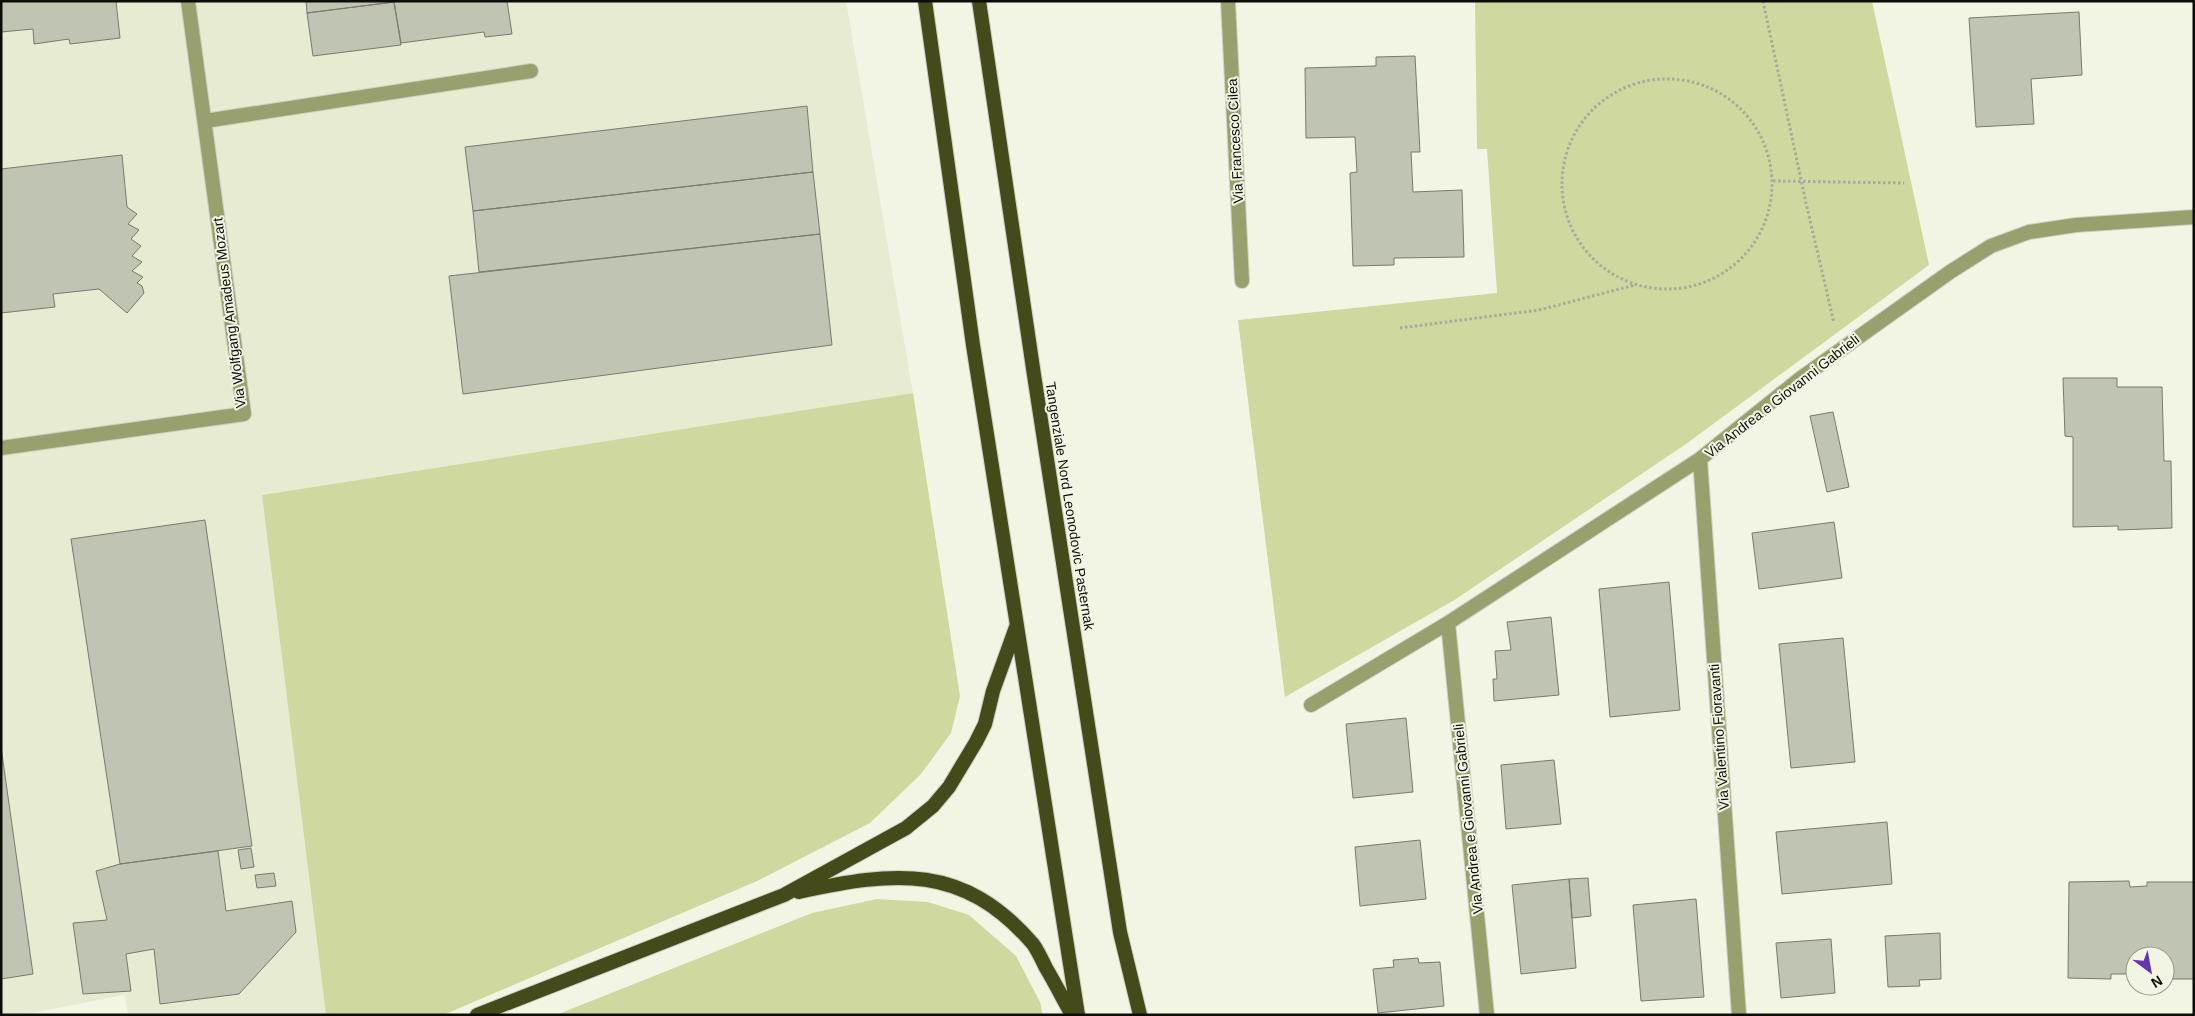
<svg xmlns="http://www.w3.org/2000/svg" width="2195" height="1016" viewBox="0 0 2195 1016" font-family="Arial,sans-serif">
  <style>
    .built { fill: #e6ebd2 }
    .green { fill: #cfd89f }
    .building { fill: #c0c4b3; stroke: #787b6c }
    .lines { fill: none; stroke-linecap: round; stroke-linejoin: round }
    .minor-casing { stroke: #cdd0c1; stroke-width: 16 }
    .trunk-casing { stroke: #cdd0c1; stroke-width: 16 }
    .path { stroke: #a8aa9d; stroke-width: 3; stroke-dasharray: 2.5 2.5; stroke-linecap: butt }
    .minor { stroke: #98a06e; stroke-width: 14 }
    .trunk { stroke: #444a1a; stroke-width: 14 }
    .labels { text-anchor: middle; stroke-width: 4; stroke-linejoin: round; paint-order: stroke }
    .street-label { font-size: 14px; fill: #0c0d07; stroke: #f2f5e4 }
  </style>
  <rect width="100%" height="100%" fill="#f2f5e4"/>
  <!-- built -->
  <path class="built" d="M1 1H846L913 393 262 495 326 1015H128L125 995 21 1015H1Z"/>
  <!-- green -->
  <path class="green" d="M1475 1H1872L1929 265 1686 444 1456 599 1285 697 1238 320 1497 293 1487 149H1477Z
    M913 393 960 696 951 733 921 774 870 823 755 882 443 1015H326L262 495Z
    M877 899 928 902 969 915 1016 956 1040 1002 1043 1015H556L812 913Z"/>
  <!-- building -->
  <path class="building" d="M1 1H116L120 38 70 44 69 39 34 44 33 29 1 32Z
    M306 1H507L512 34 485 37 484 32 401 43 394 2 307 13Z
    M394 2 401 45 313 56 307 13Z
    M2079 12 2082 75 2031 79 2034 124 1976 127 1969 18Z
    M1415 56 1420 152H1411L1413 192 1462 190 1464 257 1394 258V265L1353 266 1350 173 1357 172 1355 137 1306 138 1305 68 1376 66V57Z
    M807 106 813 172 473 211 465 147Z
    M122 155 127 207 137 214 128 224 139 230 131 239 141 246 132 256 142 262 132 271 143 277 137 283 142 286 144 293 127 313 99 289 53 294 55 307 1 313V169Z
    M813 172 820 234 479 272 473 211Z
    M820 234 832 345 463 394 449 276Z
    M2063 378H2117V387H2162L2164 461H2171L2172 528 2118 530V526L2073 527V437L2065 436Z
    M1833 412 1849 487 1827 492 1810 416Z
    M205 520 252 846 120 864 71 539Z
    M1834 522 1842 578 1759 589 1752 533Z
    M1669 582 1680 710 1610 717 1599 589Z
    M1551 617 1559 695 1494 701 1493 679H1497L1495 651 1511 650 1507 622Z
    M1843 638 1855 762 1791 768 1779 644Z
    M1406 718 1413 792 1353 798 1346 724Z
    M1 747 33 974 1 979Z
    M1554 760 1561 824 1506 829 1501 765Z
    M1887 822 1892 884 1782 894 1776 832Z
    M1420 840 1426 899 1360 906 1355 847Z
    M251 848 254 867 241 869 238 850Z
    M218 851 226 911 292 901 296 932 239 994 160 1004 154 949 126 954 131 991 83 994 73 923 107 920 96 871 120 864Z
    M274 873 276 886 257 888 255 875Z
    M1588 878 1591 916 1572 918 1569 879Z
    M1569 879 1576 968 1521 974 1512 885Z
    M2129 881 2130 887 2147 886V882H2194V979H2165V956H2135V968H2129V974H2111V979L2068 978 2069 882Z
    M1696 899 1704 997 1641 1001 1633 905Z
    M1940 933 1941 979 1919 980 1920 986 1888 987 1885 936Z
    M1831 939 1835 993 1781 998 1776 943Z
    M1418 958 1419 963 1440 962 1444 1006 1378 1013 1373 969 1394 967 1393 960Z"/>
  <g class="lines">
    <defs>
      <path id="minor" d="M1228 1 1242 281
        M205 121 531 71
        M1 448 244 414 188 1
        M1700 459 1739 1015
        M1448 623 1487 1015
        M1311 705 1448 623 1700 459 1801 378 1950 272 1991 246 2029 232 2076 225 2194 217"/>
      <path id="trunk" d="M925 1 973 345 1078 1015
        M979 1 1034 375 1120 932 1140 1015
        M799 892C895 871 963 863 1033 944 1038 951 1042 960 1046 968 1055 983 1063 999 1072 1015
        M477 1015 784 895 906 828 933 806 949 787 976 742 985 724 993 691 1016 627"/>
    </defs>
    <!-- minor casing -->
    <use href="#minor" class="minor-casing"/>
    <!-- trunk casing -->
    <use href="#trunk" class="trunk-casing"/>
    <!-- path -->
    <path class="path" d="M1763 1 1806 203 1834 323
      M1562 184a105 105 0 1 1 210 0a105 105 0 1 1-210 0Z
      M1773 181 1904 183
      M1400 328 1539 310 1635 285"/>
    <!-- minor -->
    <use href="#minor" class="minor"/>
    <!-- trunk -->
    <use href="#trunk" class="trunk"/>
  </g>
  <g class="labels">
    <!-- street labels -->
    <g class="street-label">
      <text transform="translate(1235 141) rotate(-93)" y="5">Via Francesco Cilea</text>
      <text transform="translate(229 313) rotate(-97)" y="5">Via Wolfgang Amadeus Mozart</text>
      <text transform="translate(1782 396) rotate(-38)" y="5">Via Andrea e Giovanni Gabrieli</text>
      <text transform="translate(1070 506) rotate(81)" y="5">Tangenziale Nord Leonodovic Pasternak</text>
      <text transform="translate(1719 737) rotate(-94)" y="5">Via Valentino Fioravanti</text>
      <text transform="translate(1468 819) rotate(-96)" y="5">Via Andrea e Giovanni Gabrieli</text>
    </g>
  </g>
  <!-- border -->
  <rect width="2195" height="1016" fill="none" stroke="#0c0d07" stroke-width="5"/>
  <!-- north arrow -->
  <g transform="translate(2150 971) rotate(148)"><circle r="24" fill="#f2f5e4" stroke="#96988c"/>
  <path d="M0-4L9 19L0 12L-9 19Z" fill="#6336ae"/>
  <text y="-8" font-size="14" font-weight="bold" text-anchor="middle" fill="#0c0d07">N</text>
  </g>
</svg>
